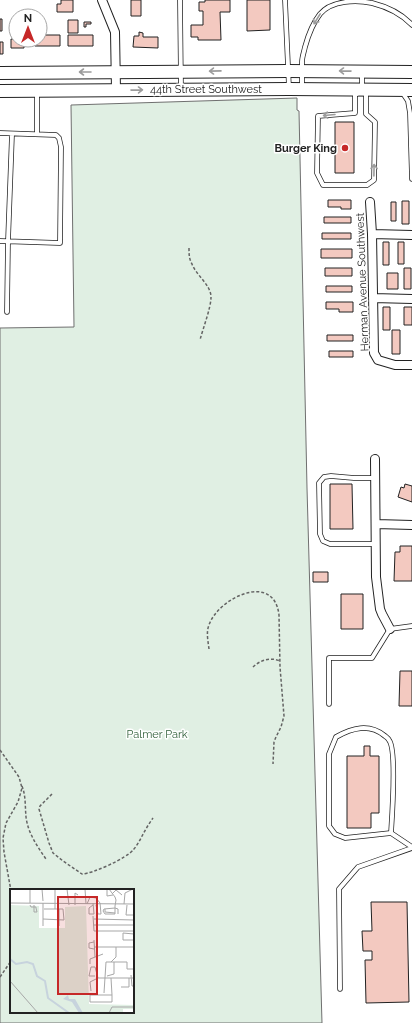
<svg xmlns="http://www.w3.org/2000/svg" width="412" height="1023" viewBox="0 0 412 1023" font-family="Raleway,sans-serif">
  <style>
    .green { fill: #e0efe3; stroke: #6f6f6f; fill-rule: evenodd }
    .building { fill: #f3c9c0; stroke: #222 }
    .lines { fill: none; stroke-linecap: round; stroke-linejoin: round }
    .service-casing { stroke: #222; stroke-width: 5.5 }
    .minor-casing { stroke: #222; stroke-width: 10 }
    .primary-casing { stroke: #222; stroke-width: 14 }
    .path { stroke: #646464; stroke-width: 1.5; stroke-dasharray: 3 2; stroke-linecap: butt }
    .service { stroke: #fff; stroke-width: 4 }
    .minor { stroke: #fff; stroke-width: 8 }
    .primary { stroke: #fff; stroke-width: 12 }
    .oneway { stroke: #9c9c9c }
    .poi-dot { fill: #c62828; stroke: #fff; stroke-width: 1.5 }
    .labels { text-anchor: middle; stroke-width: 3; stroke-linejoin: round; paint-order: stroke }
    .street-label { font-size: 11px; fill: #222; stroke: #fff }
    .poi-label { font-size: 11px; font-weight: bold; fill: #222; stroke: #fff; text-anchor: end }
    .park-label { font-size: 11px; fill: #2f5e38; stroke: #fff }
    .inset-river { fill: none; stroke: #c7d3dd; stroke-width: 2 }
    .inset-road { fill: none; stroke: #a7a7a7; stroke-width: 1 }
    .view { fill: #c62828; fill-opacity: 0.15; stroke: #c62828; stroke-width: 2 }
    .inset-edge { fill: none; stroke: #222; stroke-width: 2 }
  </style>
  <rect width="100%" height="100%" fill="#fff"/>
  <!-- green -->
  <path class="green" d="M297 98V110L299 111 307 488 322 1023H0V328L74 327 71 105ZM11 890H133V1012H11Z"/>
  <!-- building -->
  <path class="building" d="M61 0H73V12H57V4H61Z
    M131 0H141V16H131Z
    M205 0H230V12H220L221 40H198V37H191V25H203V11H199V2H205Z
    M247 0H270V30L247 31Z
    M0 19H2V31H0Z
    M68 20H78V33H68Z
    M84 22H91V24H86V27H84Z
    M11 30H16V36H11Z
    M139 32 143 33V37H158V48L133 47 134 36H139Z
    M40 35H60V46H35V40H40Z
    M68 35H93V46H68Z
    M11 39 24 40V48H11Z
    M0 42H3V54H0Z
    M335 122H354V173H335Z
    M328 200H351V209H341V207H328Z
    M402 201H409V224H402Z
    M391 202H396V221H391Z
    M324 217H351V223H324Z
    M322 233H351V239H322Z
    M383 242H389V265H383Z
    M398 242H404V264H398Z
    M321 249H352V258H321Z
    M325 268H352V276H325Z
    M404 268H411V289H404Z
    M387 273H398V289H387Z
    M326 286H352V292H326Z
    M326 302H353V312H339V309H326Z
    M383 307H390V330H383Z
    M404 307H412V325H404Z
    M392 330H400V354H392Z
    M327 335H353V341H327Z
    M329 351H353V357H329Z
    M330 484H352L353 529H330Z
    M405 484 412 486V502L398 497 401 487 404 488Z
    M400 546H412V581H394L395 552H400Z
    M313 572H328V582H313Z
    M341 594H363V629H341Z
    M400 671H412V706H399Z
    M364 746H370V756H379V813H371V828H347V756H364Z
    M371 902H407L409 1002 366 1003 365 960H372V951H363L362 931H372Z"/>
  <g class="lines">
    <defs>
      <path id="service" d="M180 0 181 89
        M285 0 289 88
        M302 87C302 79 302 71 302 62 302 57 304 52 305 47 308 36 313 23 320 14 332 0 356 0 372 3 388 7 401 13 412 25
        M402 92 408 101 410 113 412 179
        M37 93V134
        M358 93 355 95V113L318 116 317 173 323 185H367L374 180 375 122 366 114V95L362 89V72
        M0 133 56 135 59 138 61 147 60 243 0 241
        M7 312 8 241 12 134
        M375 478H354L331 476 324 477 319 483 320 534 323 541 330 544H375
        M329 704V658H372L390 629 412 626
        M391 833C392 817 397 750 389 740 388 738 386 737 385 736 369 723 352 728 336 737L329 754V826L335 834 345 838 391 833 412 847
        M340 989 339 889 358 867 412 848"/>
      <path id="minor" d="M102 0 115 32 116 90
        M370 202 372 234 374 353 378 360 395 365H412
        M372 234 412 235
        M373 298 412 299
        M375 459 376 577 380 609 382 614 390 629
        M376 524 412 525"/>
      <path id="primary" d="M0 73 288 71 412 72
        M0 91 289 89 412 90"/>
    </defs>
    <!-- service casing -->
    <use href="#service" class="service-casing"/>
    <!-- minor casing -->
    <use href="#minor" class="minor-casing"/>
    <!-- primary casing -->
    <use href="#primary" class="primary-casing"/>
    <!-- path -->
    <path class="path" d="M189 248C189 254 189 259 192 264 196 275 211 285 211 297 211 308 203 328 200 340
      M209 649C208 641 206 632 209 625 218 598 274 571 279 615L280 667 284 716 281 727 276 737 274 742 273 764
      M253 667C260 660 271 657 280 661
      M0 750 19 777 22 788 18 802 6 823 3 838 4 852 11 891
      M22 786C26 796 25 807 26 817 28 833 37 846 46 859
      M52 794 40 806 39 809 49 843 53 853 63 861 82 874C92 874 127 858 133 850 136 847 138 843 140 840 144 832 148 825 153 818
      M0 977 11 961"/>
    <!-- service -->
    <use href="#service" class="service"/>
    <!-- minor -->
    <use href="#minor" class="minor"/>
    <!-- primary -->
    <use href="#primary" class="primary"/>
  </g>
  <!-- one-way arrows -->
  <defs><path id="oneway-shaft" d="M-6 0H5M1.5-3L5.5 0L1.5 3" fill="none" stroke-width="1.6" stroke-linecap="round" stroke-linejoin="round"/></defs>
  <g class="oneway">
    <use href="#oneway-shaft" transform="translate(317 19) rotate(122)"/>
    <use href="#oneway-shaft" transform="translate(215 71) rotate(179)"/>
    <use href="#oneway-shaft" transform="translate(345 71) rotate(-179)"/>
    <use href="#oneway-shaft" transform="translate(85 72) rotate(180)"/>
    <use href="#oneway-shaft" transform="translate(137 90) rotate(-1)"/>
    <use href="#oneway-shaft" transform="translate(329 115) rotate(175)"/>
    <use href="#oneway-shaft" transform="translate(374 170) rotate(-89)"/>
  </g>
  <!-- markers -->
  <circle class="poi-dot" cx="345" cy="148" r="4"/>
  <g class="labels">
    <!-- street labels -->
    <g class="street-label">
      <text x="206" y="93">44th Street Southwest</text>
      <text transform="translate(362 282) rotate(-92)" y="4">Herman Avenue Southwest</text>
    </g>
    <!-- poi labels -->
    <g class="poi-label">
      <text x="337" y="152">Burger King</text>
    </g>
    <!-- park labels -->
    <g class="park-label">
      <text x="157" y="738">Palmer Park</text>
    </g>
  </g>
  <!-- overview -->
  <g transform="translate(10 889)">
    <rect width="124" height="124" fill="#fff"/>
    <path d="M0 16 29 17V39H55V18L76 17 79 115 124 116V120H113V124H0Z" fill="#e0efe3"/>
    <path d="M58 106 59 110H65L73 124H69L62 113 53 110Z" fill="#c7d3dd"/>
    <path class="inset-river" d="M0 70 6 75 17 73 23 75 27 87 35 92 38 109 59 124"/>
    <path class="inset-road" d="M20 0V14M32 0 33 12M45 0V20M57 0 59 16M75 0 76 15M97 0V7L103 6M99 0 105 8 106 11 105 17V25H95L93 22 94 20 105 19 108 20V25M102 5 106 1 112 6M0 14 124 15M33 14V37M77 15 80 8 86 9 90 14 91 25H88L86 16M114 15 115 4 123 0M20 16 21 18H26V19L27 23H24V16M65 16V4L68 6M83 16 79 19V25H84L83 14M117 16 116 26H124M95 20V23L105 24M83 27 84 42H124M33 30 54 31 53 20H34M84 30 124 31M84 36H124M49 37V20M124 45 113 44V51H124M84 51 85 68M84 53 79 54V59L84 60M84 58H124M101 73 106 68V58M80 75V70L93 65M121 86 122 97H124M85 87H79L81 78H85L88 89M97 87 104 85V73M101 89 102 106V113H80V106H102M0 92 28 124M111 98H119V89M81 102 80 93 88 89H124M94 104 96 73H117V80H124M99 124 102 118H124"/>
    <path class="view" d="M48 8H87V105H48Z"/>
    <rect width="124" height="124" class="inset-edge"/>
  </g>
  <!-- north arrow -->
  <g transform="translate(28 28)"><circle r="19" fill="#ffffff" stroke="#a7a7a7"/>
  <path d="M0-3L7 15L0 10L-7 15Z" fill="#c62828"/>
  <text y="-6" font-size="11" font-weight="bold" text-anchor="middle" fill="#222222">N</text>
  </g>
</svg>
